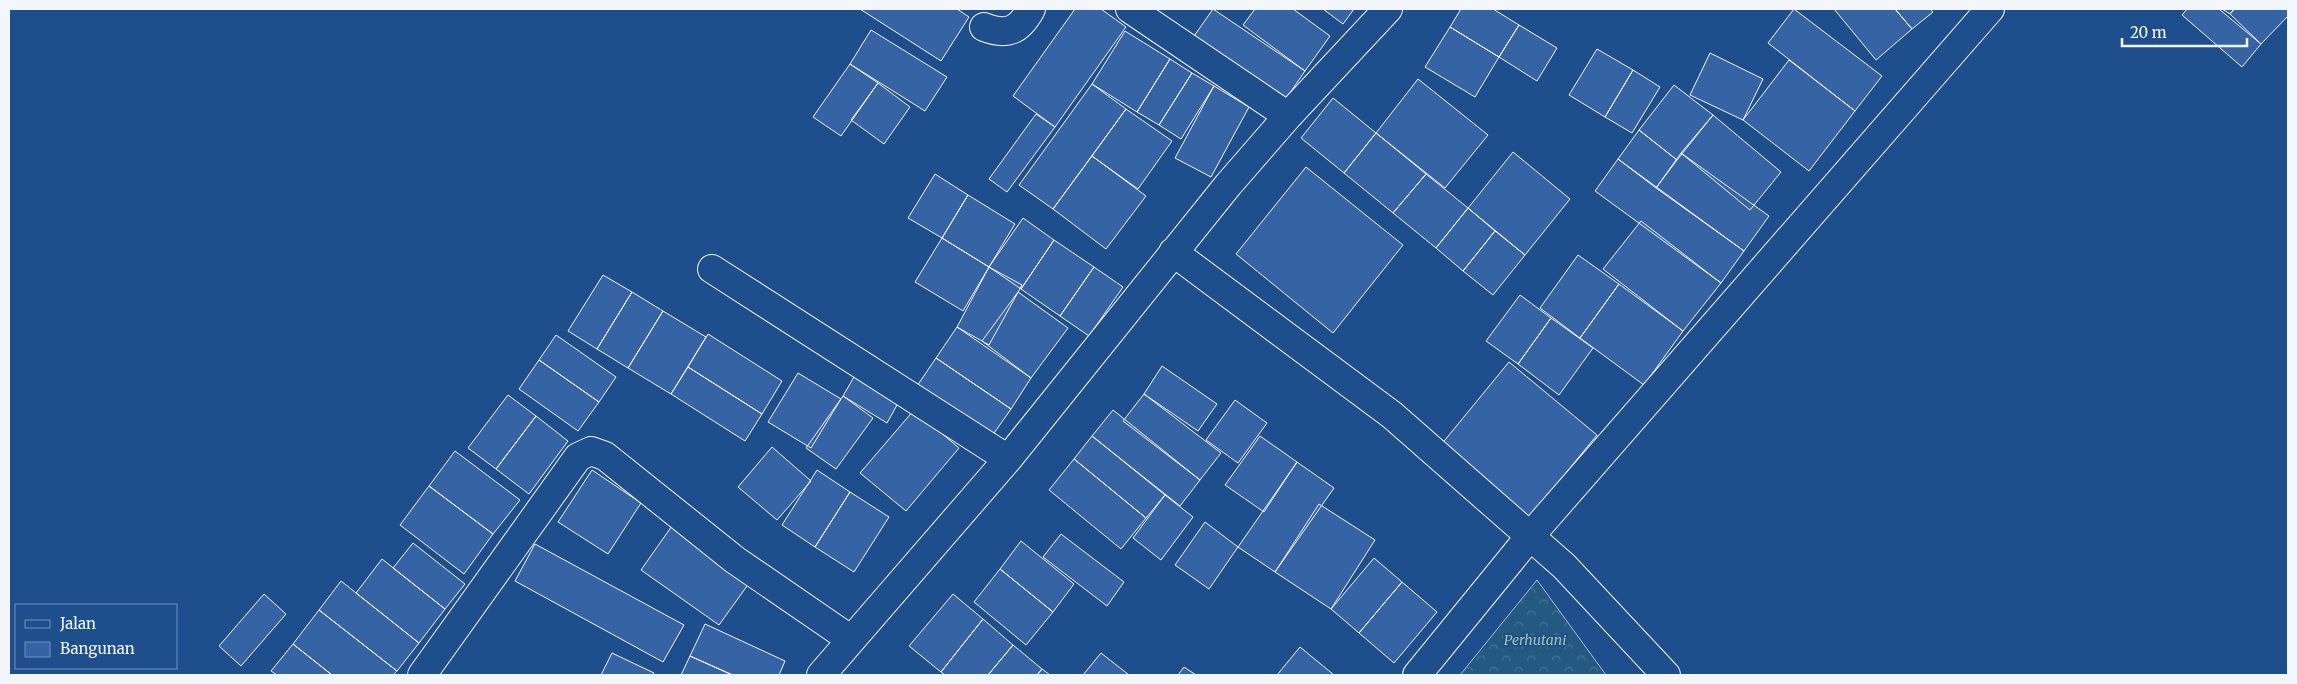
<svg xmlns="http://www.w3.org/2000/svg" width="2297" height="684" viewBox="0 0 2297 684" font-family="Merriweather,serif">
  <style>
    .forest { fill: url(#forest-crowns); stroke: #a8bbd7 }
    .building { fill: #3563a3; stroke: #f2f6ff }
    .lines { fill: none; stroke-linecap: round; stroke-linejoin: round }
    .street-casing { stroke: #f2f6ff; stroke-width: 30 }
    .secondary-casing { stroke: #f2f6ff; stroke-width: 30 }
    .street { stroke: #1f4e8c; stroke-width: 28 }
    .secondary { stroke: #1f4e8c; stroke-width: 28 }
    .labels { text-anchor: middle; stroke-width: 4; stroke-linejoin: round; paint-order: stroke }
    .park-label { font-size: 14px; font-style: italic; fill: #97c8a6; stroke: #1f4e8c }
  </style>
  <defs>
    <pattern id="forest-crowns" width="20" height="18" patternUnits="userSpaceOnUse" patternTransform="scale(1.25)"><rect width="20" height="18" fill="#245a82"/><path d="M2 6a3 3 0 1 1 6 0M12 15a3 3 0 1 1 6 0" fill="none" stroke="#447295"/></pattern>
  </defs>
  <rect width="100%" height="100%" fill="#1f4e8c"/>
  <!-- forest -->
  <path class="forest" d="M1537 580 1606 675H1460Z"/>
  <!-- building -->
  <path class="building" d="M860 9H957L969 17 941 61Z
    M1075 9H1101L1126 27 1055 127 1013 96Z
    M1213 9 1305 71 1283 103 1192 39Z
    M1255 9H1293L1330 36 1305 71 1243 25Z
    M1323 9H1354L1343 24Z
    M1461 9H1493L1519 25 1499 57 1450 27Z
    M1794 9 1882 76 1855 111 1768 43Z
    M1834 9H1895L1912 29 1876 60Z
    M1895 9H1930L1933 12 1912 29Z
    M2187 9H2219L2261 44 2242 67 2182 15Z
    M2222 9H2234L2230 14Z
    M2235 9H2288V16L2261 44 2230 14Z
    M1519 25 1557 48 1537 81 1499 57Z
    M1450 27 1499 57 1475 97 1425 67Z
    M871 30 947 77 925 111 850 64Z
    M1125 31 1170 59 1137 112 1092 84Z
    M1597 49 1633 70 1605 117 1569 95Z
    M1710 53 1763 79 1743 120 1690 95Z
    M1170 59 1192 73 1159 125 1137 112Z
    M1789 60 1855 111 1809 171 1743 120Z
    M850 64 878 83 841 136 813 117Z
    M1633 70 1660 87 1632 133 1605 117Z
    M1192 73 1214 86 1181 139 1159 125Z
    M1418 79 1488 135 1445 188 1376 133Z
    M878 83 910 107 884 144 851 120Z
    M1092 84 1126 109 1053 209 1019 185Z
    M1674 85 1713 115 1677 160 1639 130Z
    M1214 86 1249 107 1211 177 1175 158Z
    M1333 98 1376 133 1344 173 1301 138Z
    M1126 109 1172 141 1138 189 1092 156Z
    M1036 114 1055 127 1007 192 989 179Z
    M1713 115 1781 172 1750 210 1681 153Z
    M1639 130 1677 160 1656 188 1618 159Z
    M1376 133 1426 174 1393 213 1344 173Z
    M1513 152 1570 199 1525 255 1468 208Z
    M1681 153 1769 216 1744 251 1656 188Z
    M1092 156 1146 196 1106 249 1053 209Z
    M1618 159 1744 251 1721 283 1595 191Z
    M1306 167 1403 245 1333 333 1236 254Z
    M935 174 968 195 942 238 908 218Z
    M1426 174 1468 208 1436 248 1393 213Z
    M968 195 1015 224 989 267 942 238Z
    M1468 208 1495 231 1463 271 1436 248Z
    M1023 218 1054 240 1021 289 989 267Z
    M1641 221 1721 283 1683 331 1603 269Z
    M1495 231 1525 255 1493 295 1463 271Z
    M942 238 989 267 963 311 915 282Z
    M1054 240 1094 267 1060 316 1021 289Z
    M1578 255 1619 284 1580 338 1540 308Z
    M989 267 1022 285 989 345 957 327Z
    M1094 267 1123 287 1089 336 1060 316Z
    M603 275 632 292 597 349 568 331Z
    M1619 284 1683 331 1644 385 1580 338Z
    M632 292 663 311 628 368 597 349Z
    M1018 292 1068 328 1031 378 982 341Z
    M1520 295 1551 318 1518 364 1486 341Z
    M663 311 706 337 671 394 628 368Z
    M1551 318 1593 348 1559 395 1518 364Z
    M957 327 1031 378 1011 409 936 358Z
    M708 334 782 381 762 414 688 367Z
    M556 335 616 377 599 402 539 360Z
    M936 358 1011 409 992 436 917 386Z
    M539 360 599 402 578 431 519 389Z
    M1509 362 1597 435 1528 519 1440 446Z
    M1162 366 1217 404 1198 431 1144 394Z
    M688 367 762 414 745 441 671 394Z
    M858 370 902 396 887 423 843 396Z
    M798 373 841 399 811 448 768 422Z
    M1144 394 1221 453 1200 480 1123 421Z
    M508 395 536 416 496 469 468 448Z
    M843 396 873 418 836 469 806 448Z
    M1235 400 1267 423 1238 463 1206 440Z
    M914 410 959 448 906 511 860 473Z
    M1113 410 1200 480 1180 506 1092 436Z
    M536 416 568 441 529 494 496 469Z
    M1092 436 1165 495 1146 518 1074 459Z
    M1260 436 1297 462 1264 512 1225 485Z
    M772 447 811 481 777 520 738 487Z
    M455 451 520 500 493 534 429 486Z
    M1074 459 1146 518 1121 549 1049 490Z
    M1297 462 1334 488 1275 572 1238 547Z
    M592 470 641 503 608 554 558 522Z
    M817 470 850 492 815 547 782 525Z
    M429 486 493 534 464 574 400 525Z
    M850 492 889 517 854 572 815 547Z
    M1165 495 1193 517 1161 560 1133 538Z
    M1319 504 1375 540 1331 609 1275 572Z
    M1205 522 1238 547 1209 589 1175 565Z
    M674 523 752 579 719 625 641 570Z
    M1061 534 1124 582 1107 606 1043 557Z
    M1021 541 1074 584 1053 612 1000 569Z
    M413 543 465 584 445 609 393 568Z
    M535 544 684 625 663 662 515 581Z
    M1374 558 1402 582 1359 633 1331 609Z
    M382 559 445 609 419 643 356 593Z
    M1000 569 1053 612 1026 645 974 602Z
    M341 581 419 643 397 671 319 610Z
    M1402 582 1437 612 1394 663 1359 633Z
    M264 594 286 614 241 666 219 646Z
    M953 594 983 619 941 672 909 646Z
    M319 610 397 671 393 675H332L293 644Z
    M983 619 1013 645 988 675H945L941 672Z
    M705 624 785 661 779 675H732L690 656Z
    M293 644 332 675H277L271 671Z
    M1013 645 1042 669 1037 675H988Z
    M1300 647 1334 675H1277Z
    M612 653 654 673 653 675H601Z
    M1101 653 1129 675H1083Z
    M690 656 733 675H681Z
    M1184 667 1196 675H1178Z
    M1042 669 1050 675H1037Z"/>
  <g class="lines">
    <defs>
      <path id="street" d="M1130 9 1288 116
        M984 27C1007 36 1019 31 1031 9
        M1173 252 1392 415 1564 566 1666 675
        M712 269 1008 459
        M422 675 578 457 591 451 605 456 735 560 850 639
        M821 675 1008 459 1228 185 1288 116 1388 9"/>
      <path id="secondary" d="M1417 675 1531 535 1990 9"/>
    </defs>
    <!-- street casing -->
    <use href="#street" class="street-casing"/>
    <!-- secondary casing -->
    <use href="#secondary" class="secondary-casing"/>
    <!-- street -->
    <use href="#street" class="street"/>
    <!-- secondary -->
    <use href="#secondary" class="secondary"/>
  </g>
  <g class="labels">
    <!-- park labels -->
    <g class="park-label">
      <text x="1535" y="645">Perhutani</text>
    </g>
  </g>
  <!-- border -->
  <rect width="2297" height="684" fill="none" stroke="#f2f6ff" stroke-width="20"/>
  <!-- legend -->
  <rect x="15" y="604" width="162" height="65" fill="#1f4e8c" stroke="#7391ba"/>
  <rect x="25" y="620" width="25" height="8" fill="#1f4e8c" stroke="#7391ba"/>
  <text x="60" y="629" font-size="15" fill="#f2f6ff">Jalan</text>
  <rect x="25" y="642" width="25" height="15" fill="#3563a3" stroke="#7391ba"/>
  <text x="60" y="654" font-size="15" fill="#f2f6ff">Bangunan</text>
  <!-- scale -->
  <path d="M2122 38v8h125v-8" fill="none" stroke="#f2f6ff" stroke-width="2.5"/>
  <text x="2130" y="38" font-size="15" fill="#f2f6ff" stroke="#1f4e8c" stroke-width="4" paint-order="stroke">20 m</text>
</svg>
